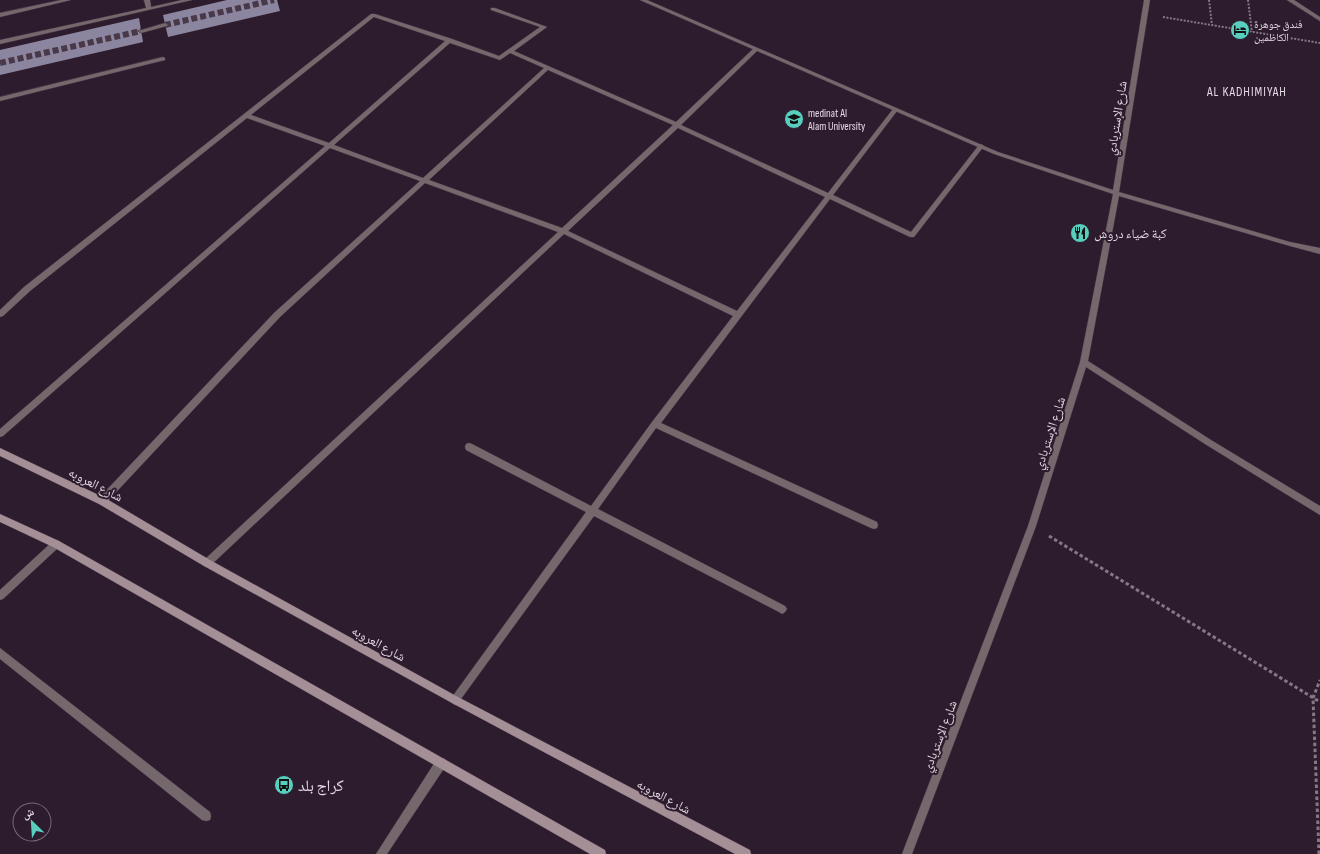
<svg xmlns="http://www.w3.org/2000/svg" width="1320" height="854" viewBox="0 0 1320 854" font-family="'Sofia Sans Condensed','Noto Naskh Arabic',sans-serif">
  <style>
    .building { fill: #8c859f }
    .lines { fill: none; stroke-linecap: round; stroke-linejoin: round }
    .street-tunnel { stroke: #483848; stroke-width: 6; stroke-dasharray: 6 3; stroke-linecap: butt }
    .lane-casing { stroke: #473647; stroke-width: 1 }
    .street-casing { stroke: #473647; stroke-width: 1 }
    .secondary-casing { stroke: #473647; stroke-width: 1 }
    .path-far1 { stroke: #857785; stroke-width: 2; stroke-dasharray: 2 1.5; stroke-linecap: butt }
    .path { stroke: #857785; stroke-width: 3; stroke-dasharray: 3.5 2.5; stroke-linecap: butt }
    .lane { fill: #75686c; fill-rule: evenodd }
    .street { fill: #75686c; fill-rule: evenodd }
    .secondary { fill: #a48f96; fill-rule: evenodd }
    .labels { text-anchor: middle; stroke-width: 4; stroke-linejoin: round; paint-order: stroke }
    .far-poi-label { font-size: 11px; fill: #e4d8e4; stroke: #2d1c2d; text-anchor: start }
    .far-quarter-label { font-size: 13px; letter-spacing: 1px; fill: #e4d8e4; stroke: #2d1c2d }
    .street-label { font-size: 13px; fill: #e4d8e4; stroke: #2d1c2d }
    .poi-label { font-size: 13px; fill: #e4d8e4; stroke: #2d1c2d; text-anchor: start }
    .near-poi-label { font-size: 16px; fill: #e4d8e4; stroke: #2d1c2d; text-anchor: start }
  </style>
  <rect width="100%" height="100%" fill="#2d1c2d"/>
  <!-- building -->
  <path class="building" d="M227 0H277L280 11 168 37 163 15Z
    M139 18 143 42 0 75V50Z"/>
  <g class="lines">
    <!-- street-tunnel -->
    <path class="street-tunnel" d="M165 25 274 0
      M0 63 141 31"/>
    <defs>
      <path id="lane" d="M61 0H71L0 17V13Z
        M144 0H150L151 7 182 0H192L0 44V40L146 8Z
        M491 8H495L547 27 514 51 676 122 753 49H757V51L681 125 828 193 893 109H897V111L833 195 911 232 979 145 981 144 984 146 914 237H910L830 199 661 423 877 522 878 525 877 528 874 529 871 528 656 428 598 509 785 606 787 609 785 612 782 614 779 612 594 516 458 703 455 705 452 703 450 700 452 697 586 512 466 450 465 447 466 444 469 443 472 444 591 506 652 422 733 316 564 234 210 566 207 567 204 566 203 563 204 560 558 232 425 183 280 317 105 504 102 505 99 504 98 501 99 498 274 313 420 181 330 148 3 436 0 437V429L325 146 247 118 30 291 3 316 0 317V310L24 287 371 14H375L452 39 499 56 540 27 491 10ZM374 17 445 41 329 143 251 115ZM450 43 500 60 510 53 544 68 423 178 334 145ZM548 70 673 125 562 228 429 180ZM678 128 825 197 737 311 568 231Z
        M163 57 165 58V60L0 101V97Z
        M56 540 59 541 60 544 59 547 3 599 0 600V590L53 541Z
        M0 648 210 812 211 816 210 820 206 821 202 820 0 659Z
        M441 758 445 759 446 763 445 767 387 854H376L437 759Z"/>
      <path id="street" d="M640 0H647L998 152 1113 190 1144 0H1150L1119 192 1290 242 1320 248V254L1290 246 1119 196 1088 361 1211 440 1320 506V515L1205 444 1086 367 1036 526 912 854H902L1028 526 1080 362 1113 194 994 154Z
        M1287 0H1294L1320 17V21Z
        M165 23 168 25 167 26 141 33 138 31Z"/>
      <path id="secondary" d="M0 448 105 498 210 560 458 697 750 850 751 854H735L452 703 204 566 99 504 0 456Z
        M0 514 59 541 605 850 606 854H590L53 547 0 522Z"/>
    </defs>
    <!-- lane casing -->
    <use href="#lane" class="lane-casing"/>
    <!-- street casing -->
    <use href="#street" class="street-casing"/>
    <!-- secondary casing -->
    <use href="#secondary" class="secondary-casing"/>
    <!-- path-far1 -->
    <path class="path-far1" d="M1209 0 1212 25
      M1248 0 1252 32
      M1163 17 1320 43"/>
    <!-- path -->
    <path class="path" d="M1049 536 1320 702
      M1319 854 1313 698 1320 680"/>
    <!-- lane -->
    <use href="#lane" class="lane"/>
    <!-- street -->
    <use href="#street" class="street"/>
    <!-- secondary -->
    <use href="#secondary" class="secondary"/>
  </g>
  <!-- icons -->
  <defs>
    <symbol id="hotel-disc" viewBox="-11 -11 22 22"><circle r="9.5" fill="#58cebf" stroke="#2d1c2d"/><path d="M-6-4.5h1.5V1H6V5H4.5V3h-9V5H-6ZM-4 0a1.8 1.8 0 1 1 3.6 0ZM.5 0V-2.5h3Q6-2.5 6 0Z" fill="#111"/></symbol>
    <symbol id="university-disc" viewBox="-11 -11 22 22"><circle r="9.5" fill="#58cebf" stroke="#2d1c2d"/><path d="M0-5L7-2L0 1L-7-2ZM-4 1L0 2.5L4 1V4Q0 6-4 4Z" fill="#111"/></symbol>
    <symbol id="restaurant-disc" viewBox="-11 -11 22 22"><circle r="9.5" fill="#58cebf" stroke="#2d1c2d"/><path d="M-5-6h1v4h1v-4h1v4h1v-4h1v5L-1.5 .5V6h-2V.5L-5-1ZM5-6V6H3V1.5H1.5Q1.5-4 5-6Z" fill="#111"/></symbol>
    <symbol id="bus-disc" viewBox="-11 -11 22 22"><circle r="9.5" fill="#58cebf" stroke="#2d1c2d"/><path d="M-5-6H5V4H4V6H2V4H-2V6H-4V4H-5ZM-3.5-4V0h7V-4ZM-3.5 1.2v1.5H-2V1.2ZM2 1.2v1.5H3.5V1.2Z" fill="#111"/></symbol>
  </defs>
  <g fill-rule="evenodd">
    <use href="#hotel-disc" x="1229" y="19" width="22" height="22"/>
    <use href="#university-disc" x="783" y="108" width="22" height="22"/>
    <use href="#restaurant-disc" x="1069" y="222" width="22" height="22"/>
    <use href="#bus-disc" x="273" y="774" width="22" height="22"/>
  </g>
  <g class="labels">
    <!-- far-poi labels -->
    <g class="far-poi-label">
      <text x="1254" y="28">فندق جوهرة<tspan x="1254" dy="13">الكاظمين</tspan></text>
      <text x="808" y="117">medinat Al<tspan x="808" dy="13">Alam University</tspan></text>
    </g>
    <!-- far-quarter labels -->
    <g class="far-quarter-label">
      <text x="1247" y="96">AL KADHIMIYAH</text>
    </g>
    <!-- street labels -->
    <g class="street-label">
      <text transform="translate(1116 118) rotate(-81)" y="5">شارع الإستربادي</text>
      <text transform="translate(1049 433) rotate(-72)" y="5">شارع الإستربادي</text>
      <text transform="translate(96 484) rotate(27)" y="5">شارع العروبه</text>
      <text transform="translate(379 643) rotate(29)" y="5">شارع العروبه</text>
      <text transform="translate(939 736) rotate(-69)" y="5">شارع الإستربادي</text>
      <text transform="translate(664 796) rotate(28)" y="5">شارع العروبه</text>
    </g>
    <!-- poi labels -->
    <g class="poi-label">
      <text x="1094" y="238">كبة ضياء دروش</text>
    </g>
    <!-- near-poi labels -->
    <g class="near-poi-label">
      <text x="298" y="791">كراج بلد</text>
    </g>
  </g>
  <!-- north arrow -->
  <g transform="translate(32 822) rotate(335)"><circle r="19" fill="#2d1c2d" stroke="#766776"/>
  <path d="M0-3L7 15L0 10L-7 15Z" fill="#58cebf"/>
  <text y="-6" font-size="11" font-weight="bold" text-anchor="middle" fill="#e4d8e4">ش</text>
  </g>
</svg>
